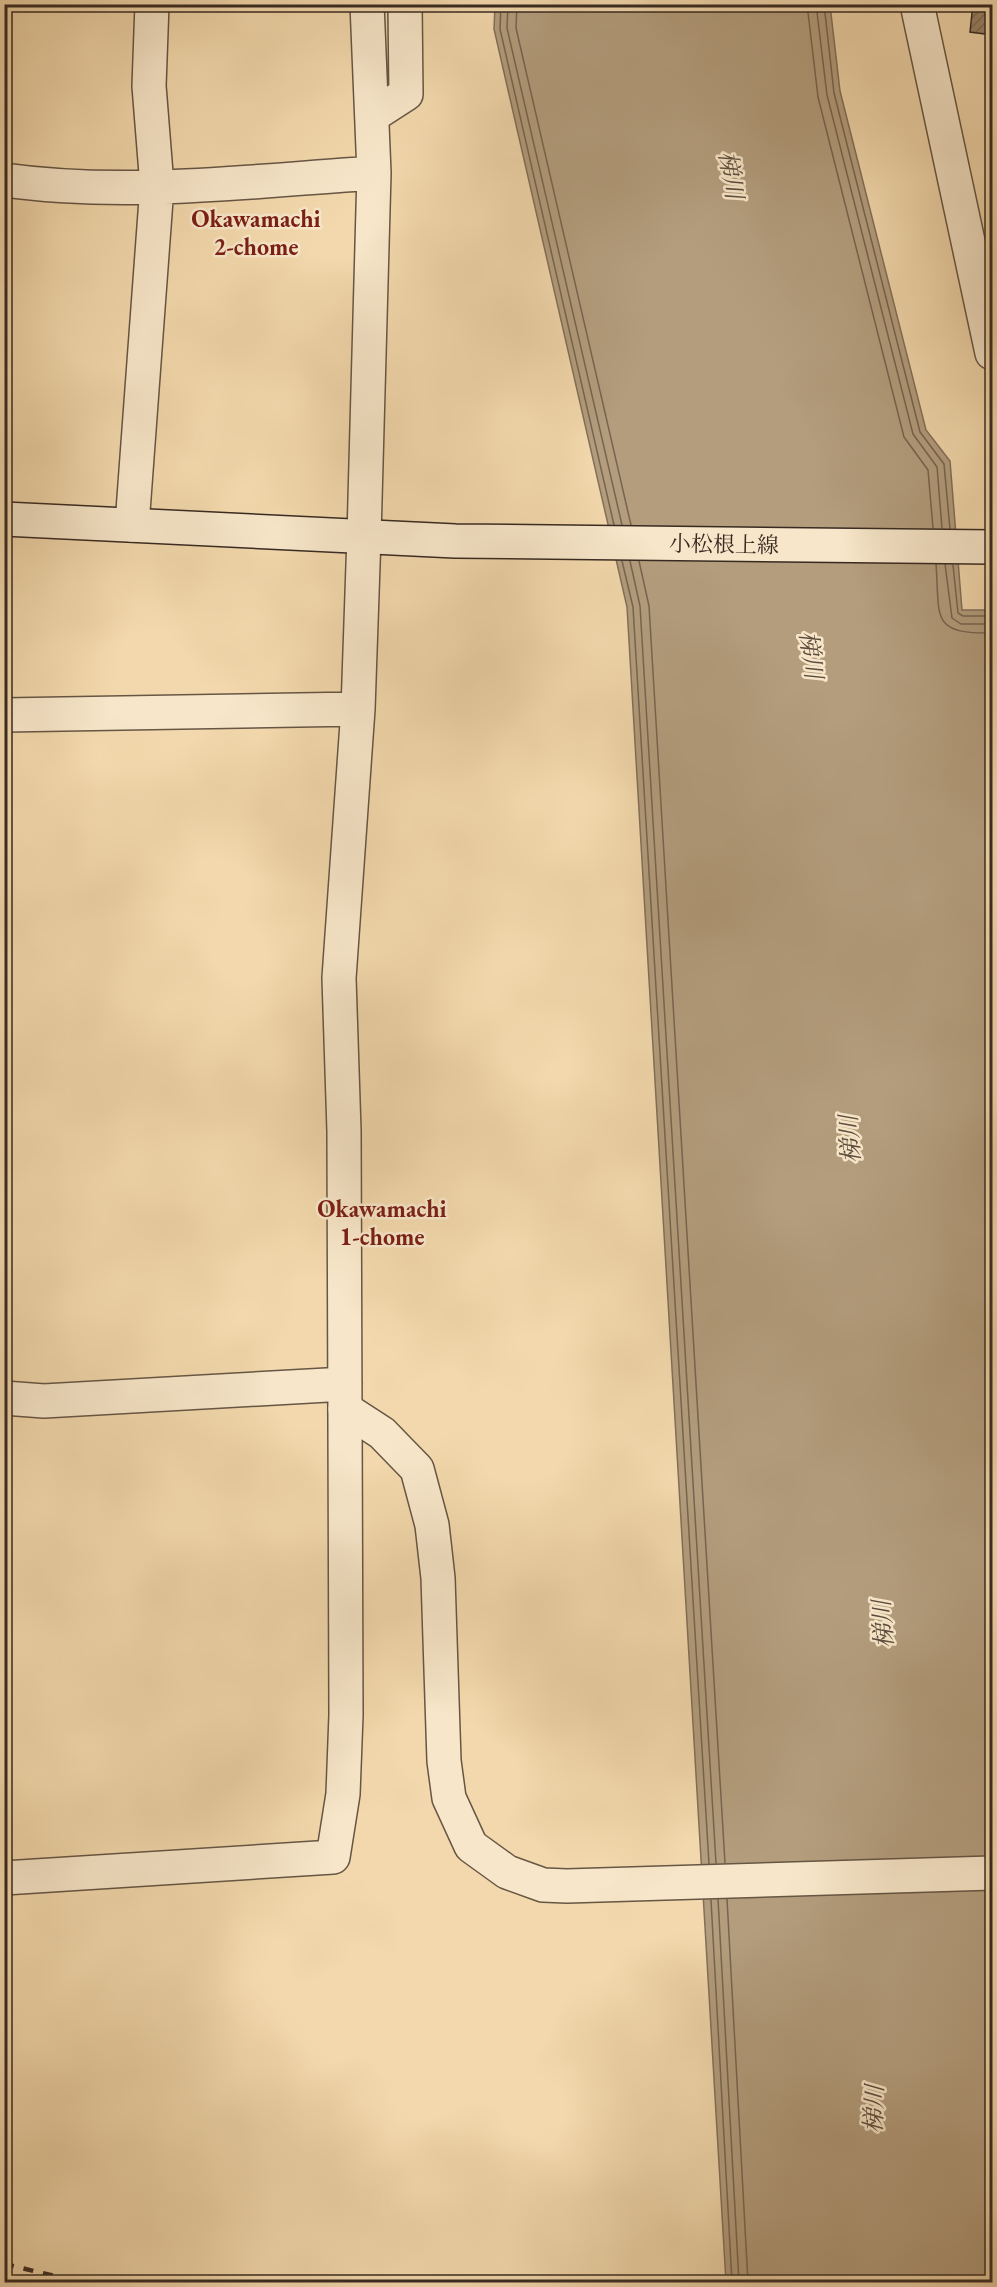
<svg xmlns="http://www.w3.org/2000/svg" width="997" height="2287" viewBox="0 0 997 2287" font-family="'EB Garamond','Noto Serif JP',serif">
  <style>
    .water { fill: #b39d7d; stroke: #826f59; stroke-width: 1.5 }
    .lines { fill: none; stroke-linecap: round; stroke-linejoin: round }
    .shore { stroke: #766450; stroke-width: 1.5 }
    .building { fill: url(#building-hatch); stroke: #382a22; stroke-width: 1.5 }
    .minor-casing { stroke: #665644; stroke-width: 36 }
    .tertiary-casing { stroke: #665644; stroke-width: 36 }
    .secondary-casing { stroke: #382a22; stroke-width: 36 }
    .minor { stroke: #f7e6c9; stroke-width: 33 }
    .tertiary { stroke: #f7e6c9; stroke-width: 33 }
    .secondary { stroke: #f7e6c9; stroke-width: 33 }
    .rail { stroke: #382a22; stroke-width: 4.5; stroke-dasharray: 10 10; stroke-linecap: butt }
    .labels { text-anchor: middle; stroke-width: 5; stroke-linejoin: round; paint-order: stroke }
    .street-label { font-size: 22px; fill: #382a22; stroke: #f7e6c9 }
    .water-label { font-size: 24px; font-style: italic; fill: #5d4c3d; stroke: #f7e6c9 }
    .neighbourhood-label { font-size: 24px; font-weight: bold; fill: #7a1f14; stroke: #f7e6c9 }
  </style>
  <defs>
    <pattern id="building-hatch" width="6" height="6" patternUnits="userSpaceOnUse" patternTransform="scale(1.5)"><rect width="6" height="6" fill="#99846a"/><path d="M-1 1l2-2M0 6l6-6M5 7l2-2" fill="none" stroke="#7e6c57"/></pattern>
  </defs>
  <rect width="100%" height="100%" fill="#f2d8ac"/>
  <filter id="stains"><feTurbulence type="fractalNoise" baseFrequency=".00333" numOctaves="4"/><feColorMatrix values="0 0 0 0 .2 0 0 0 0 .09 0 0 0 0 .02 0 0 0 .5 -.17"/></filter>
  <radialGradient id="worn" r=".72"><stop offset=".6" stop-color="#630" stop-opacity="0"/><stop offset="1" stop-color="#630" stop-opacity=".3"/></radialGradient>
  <!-- water -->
  <path class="water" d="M495 5H830L840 91 926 430 950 461 962 610H992V2282H726L627 607 494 29Z"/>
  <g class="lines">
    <!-- shore -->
    <path class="shore" d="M501 4 500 29 614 525
      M508 4 507 28 622 525
      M517 4 516 28 631 525
      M807 4 818 97 904 437 928 470 933 528
      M816 4 827 95 913 434 937 467 942 528
      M824 4 834 93 920 432 944 464 950 529
      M622 561 633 607 709 1864
      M630 561 640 606 716 1863
      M639 561 649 606 725 1863
      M936 564C940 618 930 634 992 633
      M945 564 952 618 961 624H992
      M953 565 958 613 963 616H992
      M718 1899 739 2282
      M727 1899 748 2282
      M711 1900 732 2282"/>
  </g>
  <!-- building -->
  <path class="building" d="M973 4H992V35L970 32Z"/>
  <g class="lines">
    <defs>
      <path id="minor" d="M917 4 992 353
        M372 116 406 94 405 4
        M4 180C126 197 252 181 374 173
        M132 525 157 186 149 86 152 4
        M4 715 358 709
        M4 1398 44 1401 345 1384
        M4 1878 333 1857 343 1794 346 1715 344 1131 339 978 358 709 364 536 374 173 367 4"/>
      <path id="tertiary" d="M345 1409 382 1433 417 1469 432 1525 438 1578 444 1761 449 1798 471 1846 507 1872 543 1885 567 1886 992 1873"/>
      <path id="secondary" d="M4 519 455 541 992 547"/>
    </defs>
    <!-- minor casing -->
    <use href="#minor" class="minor-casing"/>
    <!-- tertiary casing -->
    <use href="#tertiary" class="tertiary-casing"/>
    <!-- secondary casing -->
    <use href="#secondary" class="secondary-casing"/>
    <!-- minor -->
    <use href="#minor" class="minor"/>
    <!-- tertiary -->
    <use href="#tertiary" class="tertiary"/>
    <!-- secondary -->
    <use href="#secondary" class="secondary"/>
    <!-- rail -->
    <path class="rail" d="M4 2264 81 2282"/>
  </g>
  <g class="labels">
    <!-- street labels -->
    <g class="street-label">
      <text transform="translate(724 544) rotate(1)" y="8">小松根上線</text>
    </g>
    <!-- water labels -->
    <g class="water-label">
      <text transform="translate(731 175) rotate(80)" y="8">梯川</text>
      <text transform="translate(811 655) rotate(82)" y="8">梯川</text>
      <text transform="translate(850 1139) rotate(-94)" y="8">梯川</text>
      <text transform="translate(883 1624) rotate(-94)" y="8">梯川</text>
      <text transform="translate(874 2109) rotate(-88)" y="8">梯川</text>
    </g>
    <!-- neighbourhood labels -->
    <g class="neighbourhood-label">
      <text x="256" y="227">Okawamachi<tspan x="256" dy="28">2-chome</tspan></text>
      <text x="382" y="1217">Okawamachi<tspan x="382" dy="28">1-chome</tspan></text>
    </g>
  </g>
  <!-- margin -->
  <rect width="997" height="2287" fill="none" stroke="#f2d8ac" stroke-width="24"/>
  <rect x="6" y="6" width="985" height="2275" fill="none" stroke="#382a22" stroke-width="3"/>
  <rect x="12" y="12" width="973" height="2263" fill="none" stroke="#382a22" stroke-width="1.5"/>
  <rect width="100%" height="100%" filter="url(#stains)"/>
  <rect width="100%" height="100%" fill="url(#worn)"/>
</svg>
